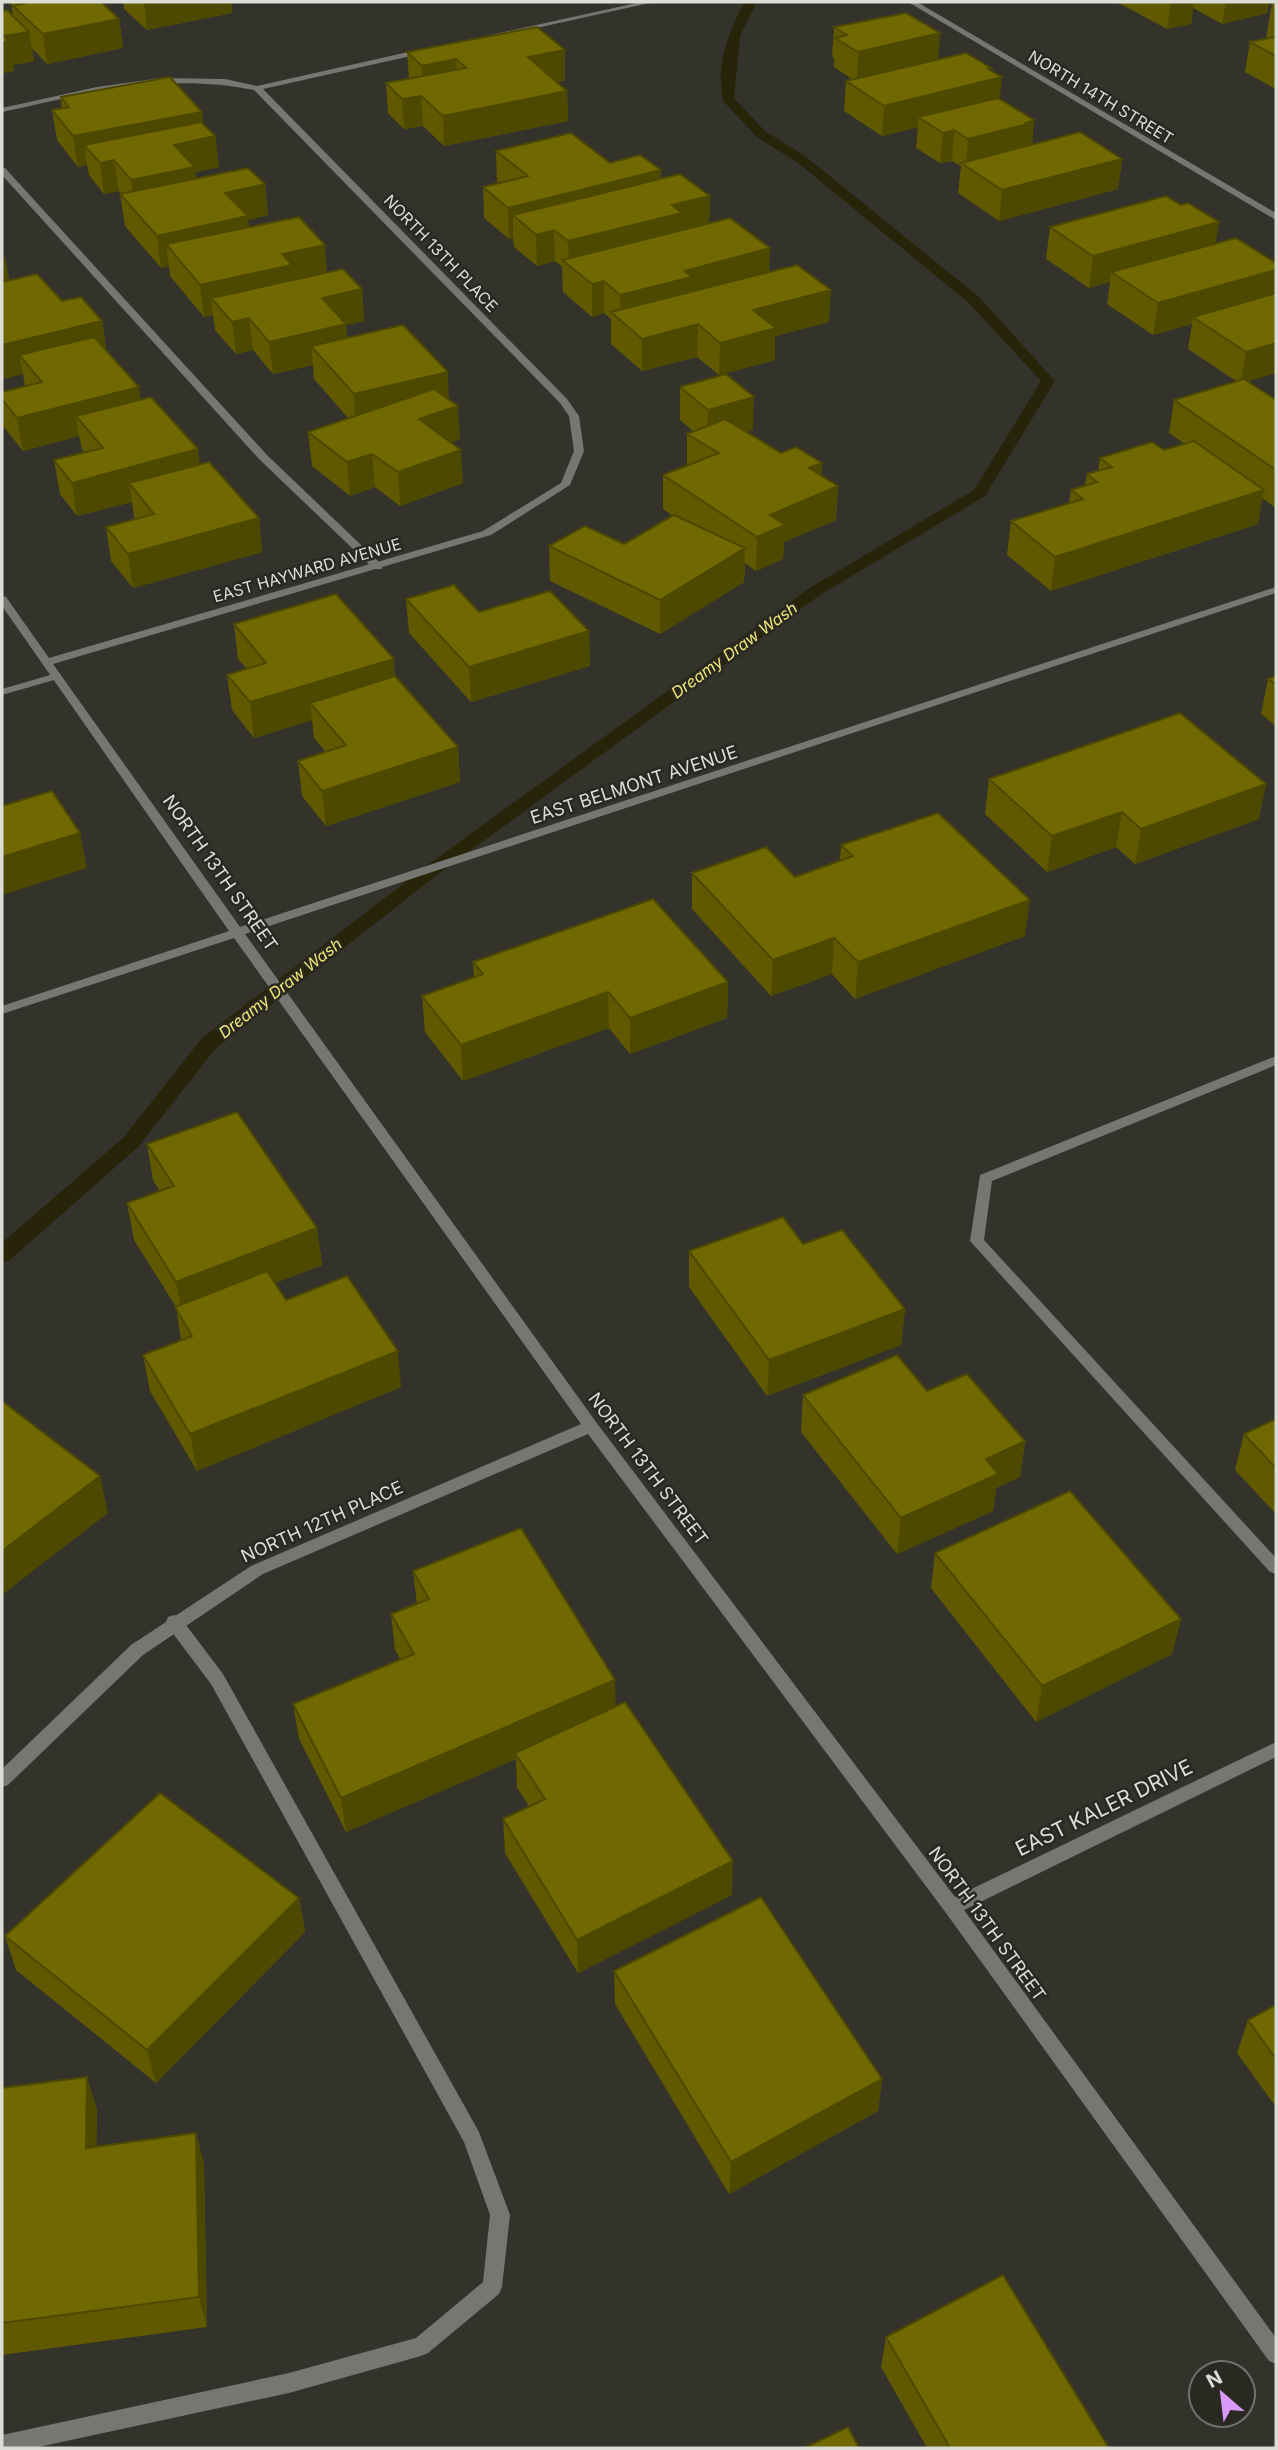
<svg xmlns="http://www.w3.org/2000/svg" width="1278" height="2450" viewBox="0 0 1278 2450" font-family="Inter,sans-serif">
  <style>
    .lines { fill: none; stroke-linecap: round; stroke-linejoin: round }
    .stream { fill: #272409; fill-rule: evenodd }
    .lane { fill: #767672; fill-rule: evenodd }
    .street { fill: #767672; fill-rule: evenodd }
    .wall { fill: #605900 }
    .shaded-wall { fill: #4e4900 }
    .building { fill: #706800; stroke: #4e4900; stroke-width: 2 }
    .labels { text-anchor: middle; stroke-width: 5; stroke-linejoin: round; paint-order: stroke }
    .far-street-label { font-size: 16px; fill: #ddddd8; stroke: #292922 }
    .far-water-label { font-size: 16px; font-style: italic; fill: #f3e975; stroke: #292922 }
    .street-label { font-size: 18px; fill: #ddddd8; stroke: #292922 }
    .near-street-label { font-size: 21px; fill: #ddddd8; stroke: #292922 }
  </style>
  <rect width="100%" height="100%" fill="#33332c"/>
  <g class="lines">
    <!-- stream -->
    <path class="stream" d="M745 2H757L740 36 734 98 765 131 805 156 979 297 1055 381 985 496 820 595 437 875 216 1048 138 1147 10 1260 2 1263V1243L124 1137 202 1038 425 867 808 589 974 490 1041 381 969 303 797 162 757 137 724 102C714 71 729 28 745 2Z"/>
    <!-- lane -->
    <path class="lane" d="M2 168H5L267 455 382 565V569H374L259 459 2 175Z
      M57 673 61 674V678L2 695V689Z
      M1276 1056V1065L992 1181 984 1240 1276 1558V1574L1270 1572 970 1241 980 1175Z
      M174 1615 180 1617 223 1674 479 2132 510 2215 502 2287 499 2294 428 2353 421 2356 289 2393 34 2448H2V2435L289 2373 416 2338 483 2282 490 2215 464 2142 211 1684 168 1627 166 1622 168 1617Z"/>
    <!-- street -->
    <path class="street" d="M641 2H654L477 41 473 39Z
      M908 2H917L1276 213V220Z
      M426 48 430 50 429 52 263 89 567 399 579 416 584 451 570 485 491 535 53 664 240 927 1276 587V593L245 934 596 1422 955 1897 1276 1742V1757L964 1910 1276 2338V2364L1269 2361 946 1913 588 1434 263 1574 143 1655 8 1785 2 1787V1769L131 1645 251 1566 581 1424 234 938 2 1014V1006L229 931 2 606V596L6 597 49 658 483 531 561 483 574 451 569 416 560 403 254 90C166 72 88 93 2 112V108L97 87 161 78 225 79 257 86Z"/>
  </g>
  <!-- wall -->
  <path class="wall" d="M11 2H101L119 19 123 48 47 64 32 48 34 61 13 65 14 71 2 73V11L13 15Z
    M123 2H231L232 13 147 30 124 9Z
    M1117 2H1269L1267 13 1222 24 1193 8 1191 24 1167 29Z
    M1270 2H1276V89L1245 72 1250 42 1266 39 1272 3Z
    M834 27 938 59 991 71 1000 99 1034 120 1032 145 1122 159 1118 189 999 221 958 193 961 166 952 161 940 163 916 148 918 127 882 136 844 111 846 81 852 79 834 67V58L832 56Z
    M565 50V80L557 82 567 91 568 121 444 146 423 126 404 129 388 113 386 83 409 78 407 52Z
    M61 97 202 112 203 124 215 136 219 167 195 172 196 179 265 184 268 215 248 220 249 227 327 272 362 289 364 321 346 325 347 338 449 400 460 439 451 442 463 483 400 506 375 487 350 496 312 466 308 432 349 419 314 379 313 365 273 374 253 350 236 354 215 330 213 315 204 317 170 276 169 266 161 268 125 226 120 194H121L119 191 104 194 89 175 87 165 78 167 57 140 52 110 62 108Z
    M496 151 610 163 661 170V179L710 196 709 223 769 272 829 322 775 336V360L719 375 697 357 642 371 611 344V319L604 313 592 317 563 292 562 267 555 261 537 266 514 247 513 238 509 239 484 218 483 187 499 183 497 182Z
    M1181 205 1219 222 1215 244 1236 238 1249 382 1276 400V508L1262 498 1258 524 1051 591 1007 555 1011 521 1069 503 1071 490 1085 485 1087 474 1098 471 1100 458 1164 450 1185 444 1169 433 1174 400 1236 381 1188 349 1192 324 1153 335 1107 304 1110 282 1089 288 1046 259 1050 227Z
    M9 280 62 301 102 321 106 350 140 400 200 464 259 518 262 552 133 588 111 561 106 527 136 519 134 517 132 502 77 516 60 494 54 460 84 453 82 449 79 436 23 451 3 426 2 419V392L25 386 23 374 2 379Z
    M680 387 753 430 747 432 838 486 836 520 784 542 783 559 756 571 745 563 744 582 660 634 550 581 549 546 624 544 673 516 663 509V475L687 466V434L693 431 680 420Z
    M406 599 589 631 590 666 471 702 409 633Z
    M234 624 395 677 458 747 460 782 326 826 302 796 298 761 326 752 314 738 312 720 254 738 232 710 227 675 247 669 238 659Z
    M1276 676V726L1261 714 1268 679Z
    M989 779 1259 819 1135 864 1116 847 1047 872 985 814Z
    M841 845 1025 936 855 999 832 974 771 996 692 909V873L795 877 840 861Z
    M473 962 728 982 727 1018 630 1054 609 1028 463 1081 425 1032 422 996 474 978Z
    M147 1144 317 1228 322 1265 275 1283 286 1300 401 1387 197 1471 150 1391 143 1355 181 1340 176 1307 134 1240 127 1203 160 1191 153 1180Z
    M803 1244 905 1309 901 1345 767 1396 689 1287V1251Z
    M927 1391 1025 1441 1020 1477 996 1488 993 1511 897 1554 801 1432 803 1395Z
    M1276 1419V1514L1235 1470 1244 1434Z
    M935 1553 1181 1619 1172 1654 1036 1722 931 1588Z
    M413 1571 616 1706 732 1895 578 1973 505 1853 503 1819 529 1806 517 1788 516 1759 346 1832 299 1739 293 1704 401 1660 395 1650 391 1614 417 1604Z
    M299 1898 305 1932 156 2083 16 1970 5 1936Z
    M614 1971 882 2079 878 2111 729 2194 615 2004Z
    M1276 2005V2107L1237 2053 1248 2020Z
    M2 2088 97 2109 96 2147 196 2133 204 2165 207 2327 2 2355Z
    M886 2337 1109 2448H927L881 2367Z"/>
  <!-- shaded-wall -->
  <path class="shaded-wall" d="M144 2H231L232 13 147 30Z
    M1171 2H1194L1191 24 1167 29Z
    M1226 2H1269L1267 13 1222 24Z
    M119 19 123 48 47 64 43 34Z
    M29 32 34 61 13 65 14 71 2 73V43L4 36Z
    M940 33 938 63 857 82 858 52Z
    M565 50V80L529 87 528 57Z
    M456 59 458 89 424 96 422 66Z
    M991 68 990 80 1002 77 999 107 918 117V127L882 136 884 106Z
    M567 91 568 121 444 146 443 116Z
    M421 96 423 126 404 129 402 99Z
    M202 112 205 139 215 136 219 167 195 172 198 198 135 211 131 180 177 171 84 145 87 165 78 167 73 136Z
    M1034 120 1031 151 966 166 968 139Z
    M954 130 952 161 940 163 943 133Z
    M1122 159 1118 189 999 221 1002 190Z
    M114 160 119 191 104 194 100 163Z
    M661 170V201L513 215V238L509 239 508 208Z
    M265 184 268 215 248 220 251 248 166 244 169 266 161 268 157 236 225 193Z
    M710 196 709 227 569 265 568 241 672 205Z
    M1219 222 1214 253 1111 272 1110 282 1089 288 1093 256Z
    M554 230 555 261 537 266 536 235Z
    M325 245 327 277 211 298 213 315 204 317 200 285 282 254Z
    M770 248 769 280 621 320 620 295 685 271Z
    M2 257H5L11 288 2 291Z
    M1276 270V300L1193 317 1192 324 1153 335 1158 303Z
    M604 281V313L592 317V284Z
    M362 289 364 321 346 325 348 356 311 346 313 365 273 374 269 342 322 298Z
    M831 290 829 322 775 336V360L719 375 720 343 753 310Z
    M249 318 253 350 236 354 232 322Z
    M102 321 107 354 19 355 23 374 2 379V345Z
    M698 324 697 357 642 371V339Z
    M1276 343V373L1240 384 1246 352Z
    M448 372 449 405 356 427 354 394Z
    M139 387 143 420 76 416 79 436 23 451 17 418Z
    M754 397 753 430 707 443 708 410Z
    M458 406 460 439 422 453 419 419Z
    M198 449 202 483H129L132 502 77 516 72 483Z
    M461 450 463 483 400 506 398 472Z
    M372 454 375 487 350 496 347 462Z
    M822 463 821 494 838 486 836 520 784 542 783 559 756 571 757 537 770 515 809 468Z
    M1264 490 1258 524 1051 591 1055 557Z
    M259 518 262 552 133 588 128 554Z
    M745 548 744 582 660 634V600Z
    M589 631 590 666 471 702 469 667Z
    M394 659 396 694 310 703 312 720 254 738 250 702Z
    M458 747 460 782 326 826 322 791Z
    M1266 784 1259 819 1135 864 1141 829Z
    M1122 812 1116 847 1047 872 1052 836Z
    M80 833 87 868 2 895V857Z
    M1030 900 1025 936 855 999 858 962Z
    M834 938 832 974 771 996 773 960Z
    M728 982 727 1018 630 1054V1018Z
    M608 992 609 1028 463 1081 461 1045Z
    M317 1228 322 1265 183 1318 176 1282Z
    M905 1309 901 1345 767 1396 769 1360Z
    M398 1351 401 1387 197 1471 190 1434Z
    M1025 1441 1020 1477 996 1488 993 1511 897 1554 901 1518 986 1459Z
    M100 1476 108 1513 2 1595V1551Z
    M1181 1619 1172 1654 1036 1722 1042 1686Z
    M615 1680 616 1715 515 1753 516 1759 346 1832 341 1798Z
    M733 1861 732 1895 578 1973 577 1940Z
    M299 1898 305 1932 156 2083 147 2050Z
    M87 2077 97 2109 96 2180 86 2148Z
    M882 2079 878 2111 729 2194 731 2162Z
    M196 2133 204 2165 207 2327 199 2297Z"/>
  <!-- building -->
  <path class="building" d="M24 2H101L119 19 43 34 13 6 26 3Z
    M7 10 29 32 4 36 9 41 2 43V11Z
    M906 13 940 33 858 52 835 38 847 35 834 27Z
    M537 27 565 50 528 57 567 91 443 116 421 96 402 99 386 83 466 68 456 59 422 66 407 52Z
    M1274 37 1276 38V56L1250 42Z
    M966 53 991 68 988 69 1002 77 884 106 846 81Z
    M170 77 202 112 73 136 52 110 69 107 61 97Z
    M998 98 1034 120 1026 123 1028 124 968 139 954 130 943 133 918 117Z
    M201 122 215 136 174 145 195 167 131 180 114 160 100 163 84 145Z
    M1080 132 1122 159 1002 190 961 163Z
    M571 133 610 163 640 155 661 170 508 208 483 187 528 176 496 151Z
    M248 168 265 184 225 193 248 216 157 236 120 194Z
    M680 174 710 196 672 205 682 213 568 241 554 230 536 235 513 215Z
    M1166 196 1181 205 1188 203 1219 222 1093 256 1050 227Z
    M299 217 325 245 282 254 292 265 200 285 166 244Z
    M730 218 770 248 685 271 692 277 620 295 604 281 592 284 562 260Z
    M1236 238 1276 263V270L1158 303 1111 272Z
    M797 265 831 290 753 310 776 328 720 343 698 324 642 339 611 312Z
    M343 269 362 289 322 298 346 324 269 342 249 318 232 322 211 298Z
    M37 274 62 301 81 297 102 321 2 345V282Z
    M1276 293V343L1246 352 1193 317Z
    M403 325 448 372 354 394 311 346Z
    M94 337 139 387 17 418 2 399V392L42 382 19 355Z
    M726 374 754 397 708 410 680 387Z
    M1244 379 1276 400V470L1174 400Z
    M434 389 458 406 419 419 461 450 398 472 372 454 347 462 308 432Z
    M151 397 198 449 72 483 54 460 103 448 76 416Z
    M725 419 781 453 796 447 822 463 809 468 838 486 770 515 785 525 757 537 663 475 719 453 687 434Z
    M1194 441 1264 490 1055 557 1011 521 1083 499 1071 490 1097 482 1087 474 1112 467 1100 458 1152 442 1164 450Z
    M209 462 259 518 128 554 106 527 154 514 129 483Z
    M674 515 745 548 660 600 549 546 585 526 624 544Z
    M454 585 479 612 550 591 589 631 469 667 406 599Z
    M336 594 394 659 250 702 227 675 266 663 234 624Z
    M395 676 458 747 322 791 298 761 346 745 310 703Z
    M1276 676V685L1268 679Z
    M1180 713 1266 784 1141 829 1122 812 1052 836 989 779Z
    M52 791 80 833 2 857V806Z
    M938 813 1030 900 858 962 834 938 773 960 692 873 766 847 795 877 853 856 841 845Z
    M653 899 728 982 630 1018 608 992 461 1045 422 996 483 974 473 962Z
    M237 1112 317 1228 176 1282 127 1203 174 1186 147 1144Z
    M783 1217 803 1244 842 1230 905 1309 769 1360 689 1251Z
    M267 1271 286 1300 347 1276 398 1351 190 1434 143 1355 192 1336 175 1307Z
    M897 1355 927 1391 967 1374 1025 1441 986 1459 998 1474 901 1518 803 1395Z
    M2 1401 100 1476 2 1551Z
    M1276 1419V1468L1244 1434Z
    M1070 1491 1181 1619 1042 1686 935 1553Z
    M521 1528 615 1680 341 1798 293 1704 414 1654 391 1614 429 1599 413 1571Z
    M625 1702 733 1861 577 1940 503 1819 545 1799 515 1753Z
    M160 1793 299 1898 147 2050 5 1936Z
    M761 1897 882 2079 731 2162 614 1971Z
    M1276 2005V2059L1248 2020Z
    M87 2077 86 2148 196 2133 199 2297 2 2323V2088Z
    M1003 2275 1109 2448H950L886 2337Z
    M848 2427 859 2448H804Z"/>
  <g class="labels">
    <!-- far-street labels -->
    <g class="far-street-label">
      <text transform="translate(1101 97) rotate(31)" y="6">NORTH 14TH STREET</text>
      <text transform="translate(441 253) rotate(46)" y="6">NORTH 13TH PLACE</text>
      <text transform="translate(307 570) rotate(-16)" y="6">EAST HAYWARD AVENUE</text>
    </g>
    <!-- far-water labels -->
    <g class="far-water-label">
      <text transform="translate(734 650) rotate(-36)" y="6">Dreamy Draw Wash</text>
      <text transform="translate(280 988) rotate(-38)" y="6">Dreamy Draw Wash</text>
    </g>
    <!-- street labels -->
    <g class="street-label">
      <text transform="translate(634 785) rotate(-18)" y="6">EAST BELMONT AVENUE</text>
      <text transform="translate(220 873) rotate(55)" y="6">NORTH 13TH STREET</text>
      <text transform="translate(648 1469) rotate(53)" y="6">NORTH 13TH STREET</text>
      <text transform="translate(322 1522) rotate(-24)" y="6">NORTH 12TH PLACE</text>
      <text transform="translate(987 1924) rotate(54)" y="6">NORTH 13TH STREET</text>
    </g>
    <!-- near-street labels -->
    <g class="near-street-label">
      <text transform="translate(1104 1808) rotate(-26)" y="7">EAST KALER DRIVE</text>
    </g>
  </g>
  <!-- border -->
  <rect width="1278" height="2450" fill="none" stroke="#ddddd8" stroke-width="7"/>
  <!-- north arrow -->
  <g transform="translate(1222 2394) rotate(332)"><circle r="33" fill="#292922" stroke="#71716b" stroke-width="2"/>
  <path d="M0-5L12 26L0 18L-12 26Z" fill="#d99af7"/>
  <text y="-10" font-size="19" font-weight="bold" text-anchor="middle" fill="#ddddd8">N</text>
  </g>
</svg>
